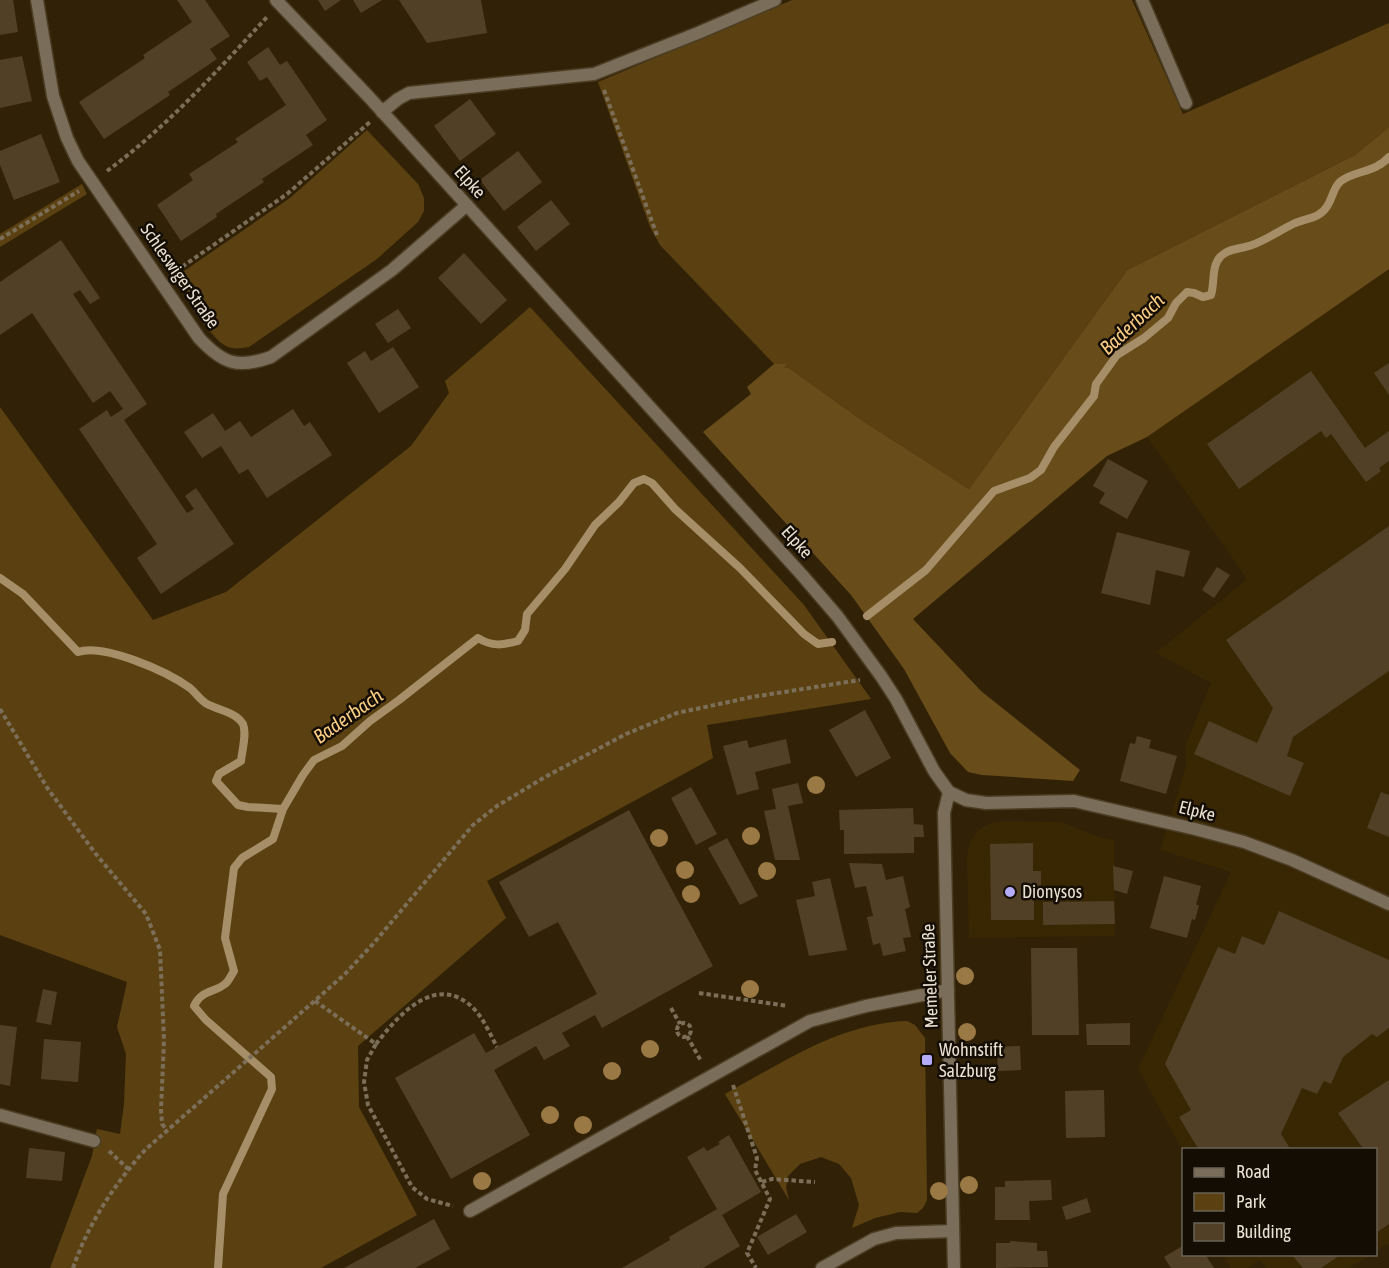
<svg xmlns="http://www.w3.org/2000/svg" width="1389" height="1268" viewBox="0 0 1389 1268" font-family="'Asap Condensed',sans-serif">
  <style>
    .built { fill: #392603 }
    .green { fill: #5b4111 }
    .forest { fill: #684c1a }
    .lines { fill: none; stroke-linecap: round; stroke-linejoin: round }
    .stream { stroke: #a68f68; stroke-width: 8 }
    .building { fill: #514026 }
    .service-casing { stroke: #4b3d23; stroke-width: 15 }
    .minor-casing { stroke: #4b3d23; stroke-width: 15 }
    .path { stroke: #7c6f59; stroke-width: 4; stroke-dasharray: 4.5 3; stroke-linecap: butt }
    .service { stroke: #7a6d59; stroke-width: 12 }
    .minor { stroke: #7a6d59; stroke-width: 12 }
    .tree { fill: #9a7945 }
    .poi-dot { fill: #b4acf9; stroke: #130d04; stroke-width: 2 }
    .labels { text-anchor: middle; stroke-width: 5; stroke-linejoin: round; paint-order: stroke }
    .street-label { font-size: 18px; fill: #ebe1d2; stroke: #130d04 }
    .poi-label { font-size: 18px; fill: #ebe1d2; stroke: #130d04; text-anchor: start }
    .water-label { font-size: 20px; font-style: italic; fill: #fbcc83; stroke: #130d04 }
  </style>
  <rect width="100%" height="100%" fill="#312207"/>
  <!-- built -->
  <path class="built" d="M1389 269V1245L1387 1244 1376 1251V1150L1183 1151 1138 1069 1231 872 1160 850 1186 767 1185 746 1211 683 1156 653 1247 579 1147 437Z
    M1007 821 1061 822 1102 838 1114 840 1115 936 969 938 967 857 970 842 978 830 991 823Z
    M1222 1255H1370L1349 1268H1267L1259 1260 1248 1268H1231Z"/>
  <!-- green -->
  <path class="green" d="M792 0H1132L1183 114 1389 23V127L1355 155 1127 270 969 489 863 421 789 368H783L786 364H774L660 245 650 227 598 82Z
    M367 130 418 184 424 198V211L418 222 377 259 249 347C241 348 234 350 226 346 210 338 185 294 174 278L290 198Z
    M82 184 87 194 0 247V234Z
    M530 307 804 605 871 699 707 725 713 758 487 881 506 918 358 1046 359 1107 417 1215 321 1268H50L92 1156 97 1129 120 1134 124 1104 126 1054 117 1027 127 982 0 935V407L153 620 226 592 411 446 449 393 445 381Z
    M907 1021 915 1025 925 1038 927 1200 923 1208 917 1213 900 1212 875 1218 852 1228 859 1205 851 1178 839 1164 821 1157 800 1164 788 1176 786 1187 789 1200 725 1094C782 1063 840 1023 907 1021Z"/>
  <!-- forest -->
  <path class="forest" d="M1389 127V269L1147 437 1107 456 913 619 981 691 1080 770 1073 781 982 775 968 772 950 753 904 669 851 595 703 432 751 394 747 387 774 364H787L784 368H789L863 421 969 489 1127 270 1355 155Z"/>
  <g class="lines">
    <!-- stream -->
    <path class="stream" d="M0 578 23 594 78 652C104 643 168 672 190 688 196 693 200 700 207 704 218 710 236 712 243 724 247 733 242 751 241 761L219 774 216 781 238 805 248 807 283 809
      M867 616 926 570 994 491 1030 478 1041 470 1054 447 1094 396 1096 384 1117 355 1144 338 1168 318 1176 303 1187 292 1194 293 1203 297 1211 295C1215 282 1211 266 1221 256 1229 248 1242 249 1252 245 1266 240 1279 231 1293 224 1301 220 1311 219 1318 215 1333 207 1331 188 1341 181 1356 170 1375 173 1389 157
      M218 1268 223 1194 272 1089 271 1077 206 1020 194 1006C202 989 214 993 225 984 229 981 231 975 234 971L225 938 234 868 242 858 273 839 283 809 303 775 314 760 342 746 370 721 399 700 478 638C492 647 503 645 518 641L525 630 527 614 565 569 595 525 619 502 634 483 644 479 652 483 675 509 740 568 804 634 818 644 832 642"/>
  </g>
  <!-- building -->
  <path class="building" d="M0 0H13L18 32 0 35Z
    M177 0H205L230 36 210 49 217 59 168 92 170 95 104 139 79 102 145 58 143 55 192 22Z
    M318 0H341L325 11Z
    M353 0H382L361 13Z
    M399 0H481L487 33 427 43Z
    M268 47 280 65 287 61 327 120 306 135 313 145 262 179 264 182 216 214 217 217 181 241 157 205 193 180 189 174 238 142 235 139 286 105 267 77 260 81 247 62Z
    M22 56 32 101 0 108V60Z
    M470 99 496 134 460 161 434 126Z
    M41 134 60 182 14 200 0 165V151Z
    M518 151 542 182 504 211 480 180Z
    M551 200 570 224 536 251 517 227Z
    M61 240 100 298 90 304 80 290 73 294 147 404 124 420 187 513 194 509 185 496 196 488 234 544 161 594 137 558 157 544 79 429 107 410 111 417 123 409 110 391 93 403 32 313 0 335V282Z
    M464 253 507 300 481 324 438 278Z
    M398 309 411 328 388 343 375 324Z
    M393 347 419 387 379 413 347 363 365 351 371 361Z
    M1389 363V395L1374 373Z
    M1311 371 1365 448 1389 431V461L1379 468 1381 471 1366 482 1331 434 1326 438 1321 431 1239 489 1207 444Z
    M293 409 304 426 310 422 332 455 267 498 248 469 239 474 221 446 202 458 184 432 213 413 225 431 240 421 251 437Z
    M1108 459 1148 481 1127 519 1099 503 1105 493 1093 486Z
    M1389 526V671L1293 737 1287 756 1304 763 1290 796 1194 754 1209 721 1257 743 1273 708 1226 640Z
    M1117 532 1190 551 1184 577 1156 570 1150 605 1101 593Z
    M1217 567 1230 575 1214 598 1202 590Z
    M865 710 891 758 856 777 829 730Z
    M1137 736 1151 740 1149 748 1177 756 1166 794 1120 781 1130 743 1135 744Z
    M786 739 791 763 755 772 759 789 737 795 723 746 747 740 749 748Z
    M798 783 803 803 788 806 800 860H775L764 811 776 809 772 789Z
    M691 787 717 834 696 845 671 798Z
    M1381 792 1389 795V837L1367 828Z
    M913 808 914 824 923 825 924 837H914V853L844 854V830H840L839 810Z
    M629 810 713 966 602 1028 595 1015 562 1033 570 1046 544 1060 536 1046 494 1070 530 1135 451 1179 395 1078 474 1033 486 1053 597 994 558 922 529 937 499 882Z
    M727 838 758 896 740 905 708 848Z
    M1033 843V871H1041V893H1034V920H991L990 844Z
    M849 863 882 864 886 880 903 876 910 907 905 909 911 937 903 938 906 951 883 956 880 943 873 945 867 917 873 916 866 886 855 888Z
    M1113 866 1133 871 1127 894 1114 890Z
    M1164 876 1201 886 1196 905H1199L1195 920 1192 919 1187 938 1150 928Z
    M830 878 847 950 809 956 796 900 815 896 812 882Z
    M1114 901 1115 924 1043 925V902Z
    M1279 911 1389 960V1028L1377 1037 1372 1034 1343 1057 1331 1084 1324 1081 1317 1094 1302 1088 1281 1134 1291 1150H1199L1179 1117 1191 1110 1165 1064 1218 947 1235 954 1242 936 1264 945Z
    M1031 948H1077L1079 1035H1032Z
    M43 989 57 992 51 1025 36 1022Z
    M1130 1023V1045H1087L1086 1024Z
    M0 1025 17 1027 10 1086 0 1084Z
    M44 1039 81 1042 78 1082 41 1079Z
    M1020 1046 1021 1070 998 1071 997 1047Z
    M1389 1080V1224L1376 1233V1150H1364L1338 1113Z
    M1104 1090 1105 1137 1066 1138 1065 1091Z
    M729 1135 761 1192 722 1215 740 1246 703 1268H622L670 1240 669 1237 717 1209 687 1157 704 1147 707 1151 720 1144 718 1142Z
    M29 1148 65 1152 62 1181 26 1178Z
    M1051 1180 1052 1200 1029 1201 1030 1220H995V1187H1005V1181Z
    M1087 1198 1091 1212 1066 1220 1062 1207Z
    M796 1214 807 1232 768 1255 757 1237Z
    M434 1219 450 1249 415 1268H344Z
    M1010 1241 1037 1243V1251H1047L1048 1267 996 1268V1243H1010Z
    M1184 1245V1254H1205L1214 1268H1171L1164 1257Z
    M1291 1254H1342L1321 1268H1303Z"/>
  <g class="lines">
    <defs>
      <path id="service" d="M1142 0 1186 103
        M382 112 398 99 409 93 594 74 698 33 775 0
        M470 1211 810 1021 866 1006 948 990"/>
      <path id="minor" d="M37 0 53 96 67 138 78 161 199 338C223 364 238 369 271 357L392 270 467 205
        M276 0 368 96 802 575 838 617 881 676 896 699 934 771 949 792 966 800 986 803 1074 801 1195 829 1244 842 1292 860 1389 904
        M949 792 944 813 954 1268
        M0 1115 94 1141
        M822 1268 874 1239 896 1233 953 1231"/>
    </defs>
    <!-- service casing -->
    <use href="#service" class="service-casing"/>
    <!-- minor casing -->
    <use href="#minor" class="minor-casing"/>
    <!-- path -->
    <path class="path" d="M604 90 658 238
      M107 171C167 127 217 71 267 17
      M0 239 79 191
      M176 271 287 194 370 122
      M0 709 48 789 95 853 146 914 160 950 164 1040 161 1110 162 1124 167 1130
      M699 993 788 1006
      M315 1001 376 1044 367 1060 364 1082 368 1105 412 1187 427 1199 453 1206
      M671 1008 680 1024
      M677 1030a7 7 0 1 1 14 0a7 7 0 1 1-14 0Z
      M687 1036 701 1061
      M376 1044C396 1018 431 977 466 1002 481 1012 489 1032 497 1047
      M733 1085 757 1158 755 1170 770 1199 747 1253 756 1268
      M109 1151 128 1169
      M762 1182 772 1179 815 1182
      M73 1268C88 1224 114 1185 145 1150L344 975 373 944 473 825 497 806 545 777 626 734 677 713 752 697 860 680"/>
    <!-- service -->
    <use href="#service" class="service"/>
    <!-- minor -->
    <use href="#minor" class="minor"/>
  </g>
  <!-- trees -->
  <g class="tree">
    <circle cx="816" cy="785" r="9"/>
    <circle cx="751" cy="836" r="9"/>
    <circle cx="659" cy="838" r="9"/>
    <circle cx="685" cy="870" r="9"/>
    <circle cx="767" cy="871" r="9"/>
    <circle cx="691" cy="894" r="9"/>
    <circle cx="965" cy="976" r="9"/>
    <circle cx="750" cy="989" r="9"/>
    <circle cx="967" cy="1032" r="9"/>
    <circle cx="650" cy="1049" r="9"/>
    <circle cx="612" cy="1071" r="9"/>
    <circle cx="550" cy="1115" r="9"/>
    <circle cx="583" cy="1125" r="9"/>
    <circle cx="482" cy="1181" r="9"/>
    <circle cx="969" cy="1185" r="9"/>
    <circle cx="939" cy="1191" r="9"/>
  </g>
  <!-- markers -->
  <g class="poi-dot">
    <circle cx="1010" cy="892" r="6"/>
    <rect x="921" y="1054" width="12" height="12" rx="3"/>
  </g>
  <g class="labels">
    <!-- street labels -->
    <g class="street-label">
      <text transform="translate(470 182) rotate(48)" y="6">Elpke</text>
      <text transform="translate(180 276) rotate(55)" y="6">Schleswiger Straße</text>
      <text transform="translate(797 542) rotate(48)" y="6">Elpke</text>
      <text transform="translate(1197 811) rotate(14)" y="6">Elpke</text>
      <text transform="translate(930 976) rotate(-92)" y="6">Memeler Straße</text>
    </g>
    <!-- poi labels -->
    <g class="poi-label">
      <text x="1022" y="898">Dionysos</text>
      <text x="939" y="1056">Wohnstift<tspan x="939" dy="21">Salzburg</tspan></text>
    </g>
    <!-- water labels -->
    <g class="water-label">
      <text transform="translate(1132 324) rotate(-43)" y="7">Baderbach</text>
      <text transform="translate(348 716) rotate(-35)" y="7">Baderbach</text>
    </g>
  </g>
  <!-- legend -->
  <rect x="1182" y="1148" width="195" height="108" fill="#130d04" stroke="#696256" stroke-width="1.5"/>
  <rect x="1194" y="1168" width="30" height="9" fill="#7a6d59" stroke="#696256" stroke-width="1.5"/>
  <text x="1236" y="1178" font-size="18" fill="#ebe1d2">Road</text>
  <rect x="1194" y="1193" width="30" height="18" fill="#5b4111" stroke="#696256" stroke-width="1.5"/>
  <text x="1236" y="1208" font-size="18" fill="#ebe1d2">Park</text>
  <rect x="1194" y="1223" width="30" height="18" fill="#514026" stroke="#696256" stroke-width="1.5"/>
  <text x="1236" y="1238" font-size="18" fill="#ebe1d2">Building</text>
</svg>
